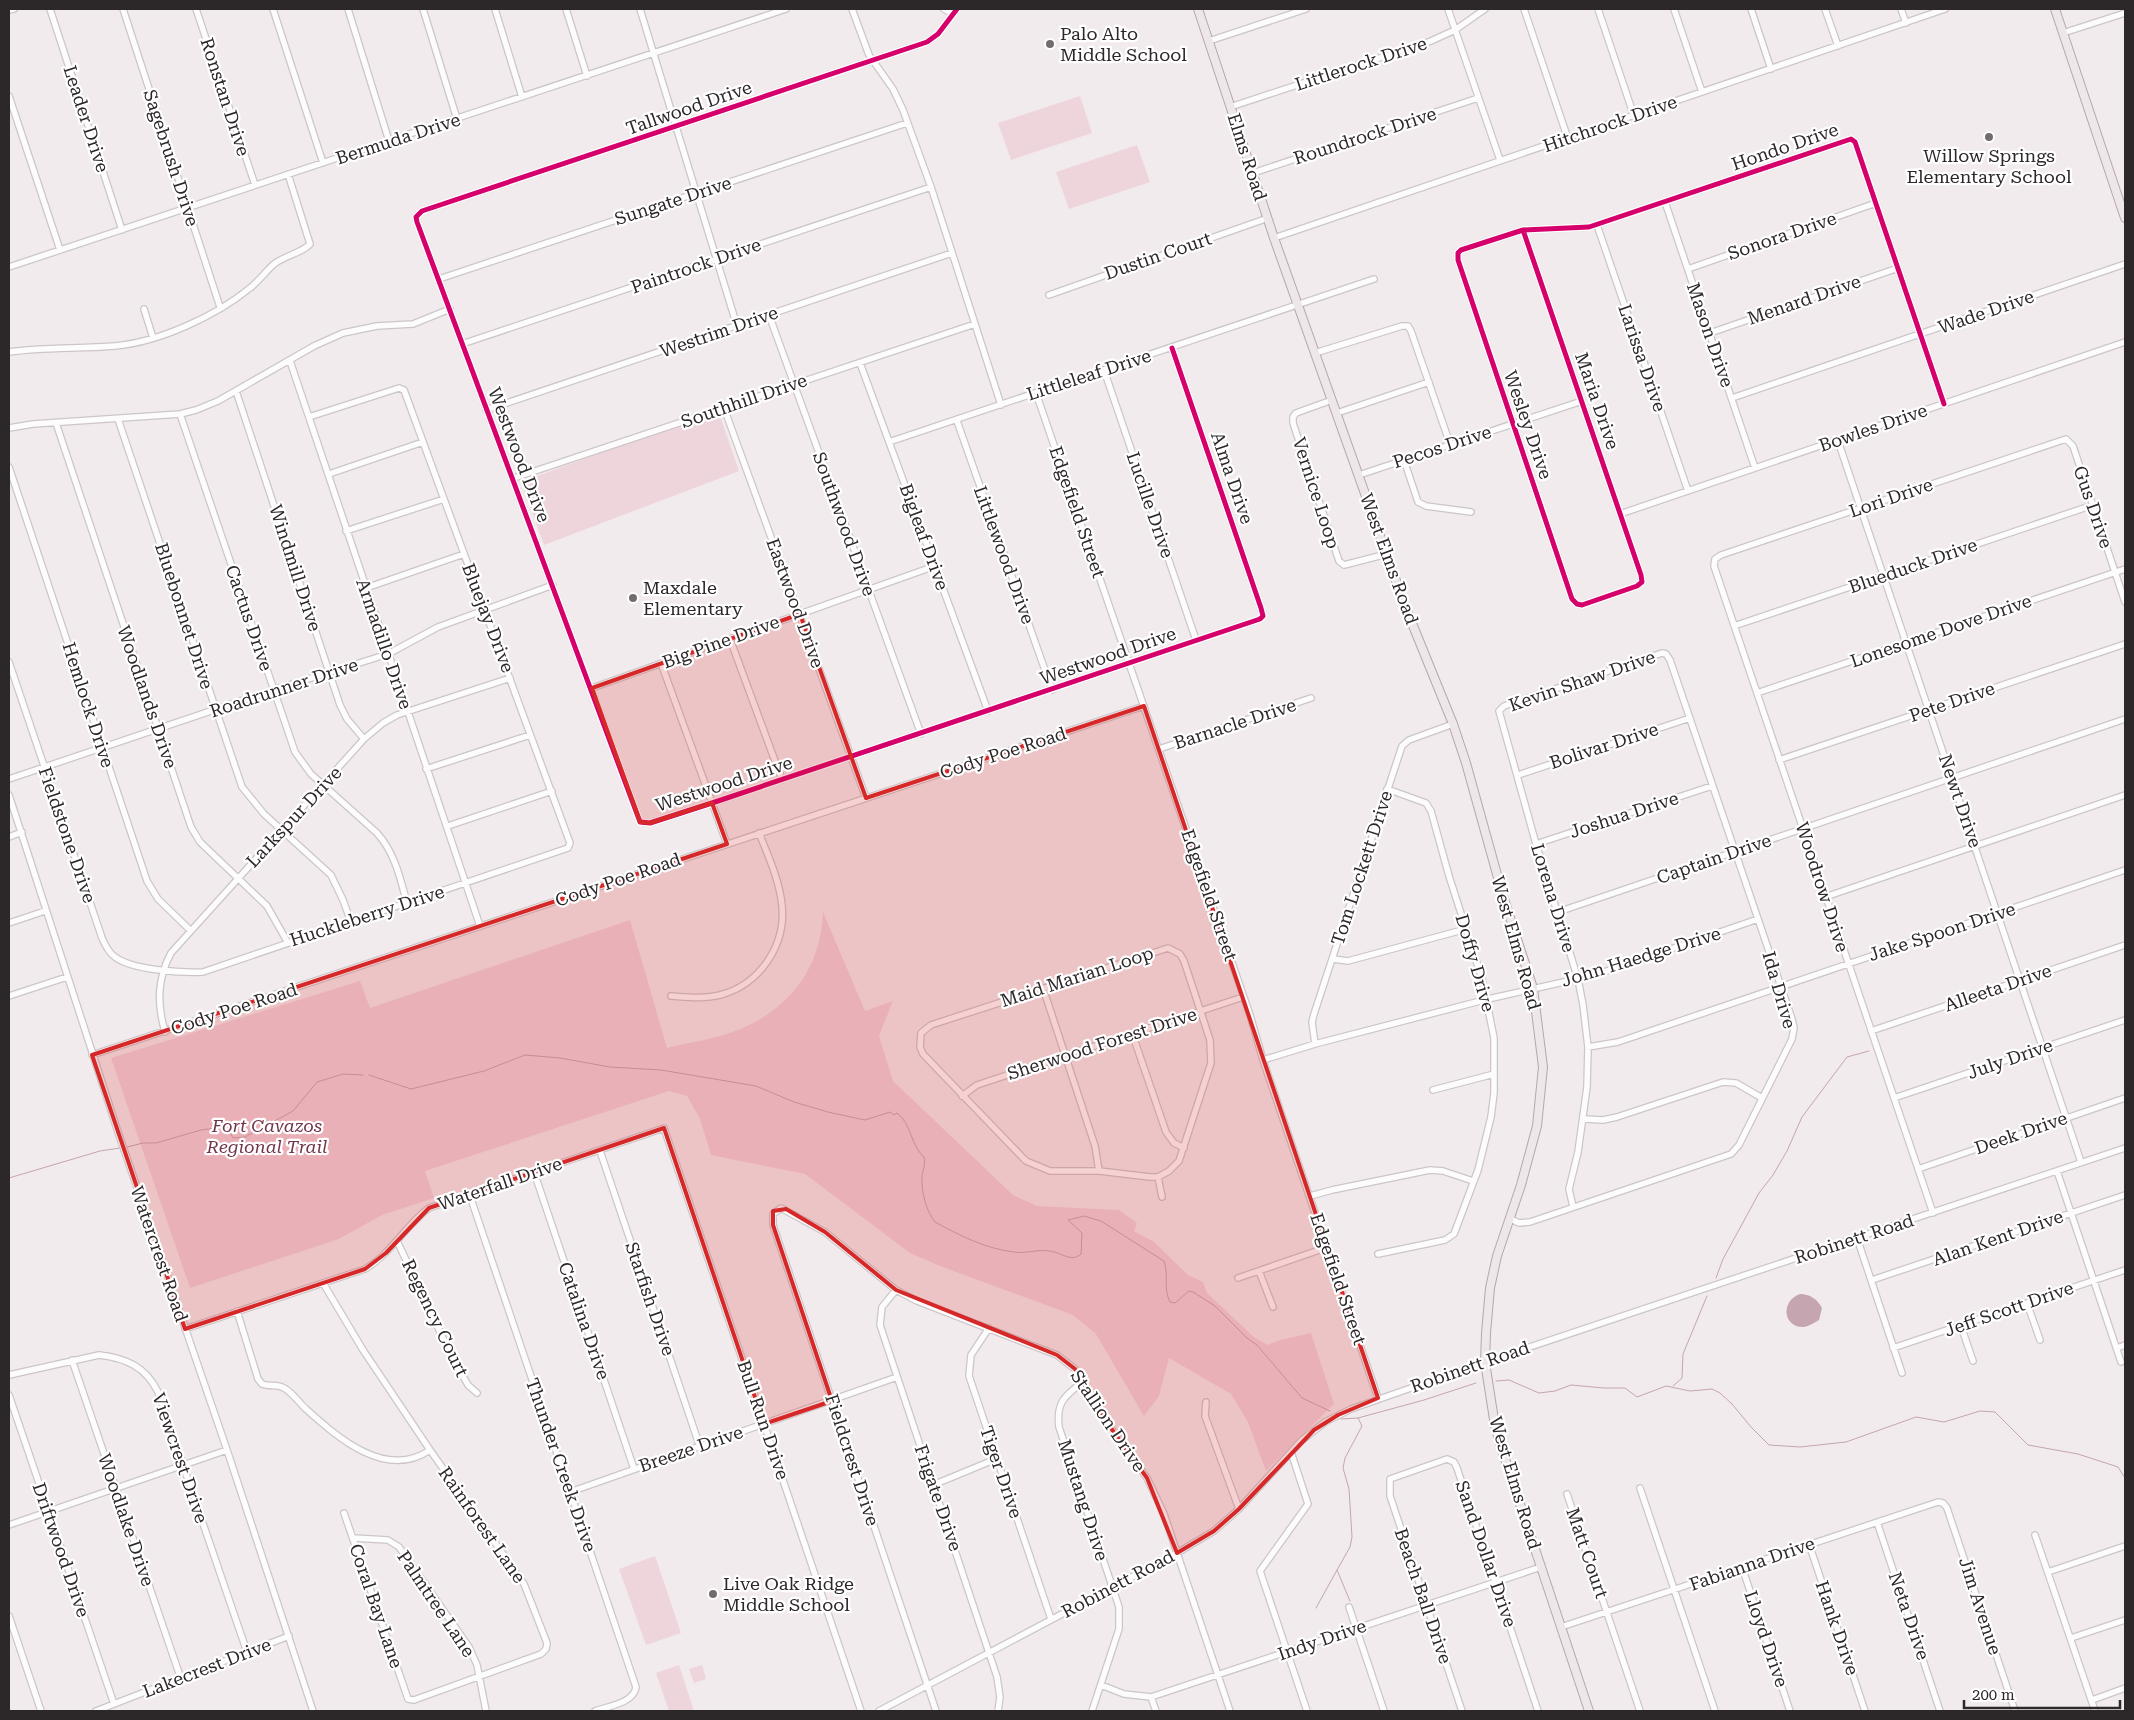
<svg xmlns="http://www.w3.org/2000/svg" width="2134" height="1720" viewBox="0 0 2134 1720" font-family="'Roboto Serif',serif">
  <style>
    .green { fill: #eed4db }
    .water { fill: #c5a5af }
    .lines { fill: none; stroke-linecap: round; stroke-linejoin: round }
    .stream { stroke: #c5a5af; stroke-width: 1 }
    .minor-casing { stroke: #ccc6c8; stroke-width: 8 }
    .major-casing { stroke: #b5a7ac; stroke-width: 10 }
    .minor { stroke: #fdfcfc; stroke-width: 5.5 }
    .major { stroke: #ede7e9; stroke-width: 8 }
    .cycleway-casing { stroke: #fff; stroke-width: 8 }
    .cycleway { stroke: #d6006c; stroke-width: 5 }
    .marked { fill: #d62828; fill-opacity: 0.2; stroke: #d62828; stroke-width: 4; stroke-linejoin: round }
    .poi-dot { fill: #716c6e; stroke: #fff; stroke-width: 2 }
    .labels { text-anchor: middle; stroke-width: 4.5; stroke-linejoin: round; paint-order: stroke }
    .poi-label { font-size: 18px; fill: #2c2729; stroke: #fff; text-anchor: start }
    .street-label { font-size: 18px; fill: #2c2729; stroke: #fff }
    .park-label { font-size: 18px; font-style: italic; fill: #71364b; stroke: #fff }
  </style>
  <rect width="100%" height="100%" fill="#f2ebed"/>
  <!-- green -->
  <path class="green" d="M1080 96 1092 133 1011 160 998 123Z
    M1137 145 1150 182 1069 209 1056 172Z
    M718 410 739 471 544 545 521 482Z
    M823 912 865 1011 893 1001 879 1036 893 1081 1013 1195 1037 1206 1119 1210 1137 1223 1134 1231 1154 1242 1188 1275 1203 1282 1207 1293 1255 1338 1268 1345 1277 1341 1311 1333 1334 1404 1266 1471 1248 1422 1231 1394 1169 1358 1159 1396 1144 1416 1096 1334 1073 1315 940 1266 910 1253 805 1174 711 1155 700 1119 687 1096 669 1091 425 1171 434 1198 382 1215 339 1239 190 1288 111 1058 360 981 370 1008 630 920 667 1048C690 1042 716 1039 738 1030 790 1009 821 968 823 912Z
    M655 1556 681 1633 646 1645 619 1569Z
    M679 1665 694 1711H669L656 1673Z
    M702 1665 706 1679 694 1683 689 1669Z"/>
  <!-- water -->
  <path class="water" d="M1800 1294C1810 1294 1817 1299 1822 1308L1819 1320C1814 1323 1809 1326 1804 1327 1783 1328 1780 1301 1800 1294Z"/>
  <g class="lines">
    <!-- stream -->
    <path class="stream" d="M369 1075 411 1089 484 1071 525 1055 560 1058 610 1067 661 1070 756 1086 794 1102 828 1112 865 1120 890 1112 894 1115 897 1113C912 1124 910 1145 924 1157 926 1164 923 1169 922 1176 921 1191 926 1211 935 1222 959 1235 986 1249 1014 1252 1026 1254 1037 1249 1049 1251 1061 1252 1071 1263 1081 1254L1082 1233 1068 1220 1084 1216 1101 1221 1164 1261C1169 1275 1163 1289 1170 1302L1175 1303 1189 1291 1193 1292 1215 1306 1247 1338 1257 1345 1302 1398 1330 1411
      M127 1147 143 1143H156L201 1130 224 1127 228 1129 233 1138 245 1137 293 1111 317 1082 343 1074 363 1075
      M9 1178 100 1151 120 1148
      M1716 1278 1723 1259 1759 1193 1773 1175 1787 1151 1802 1117 1847 1057 1869 1051
      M1496 1381 1509 1380 1539 1393 1555 1391 1571 1385 1604 1388H1625L1637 1397 1666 1386 1690 1391 1712 1389 1720 1393 1732 1404 1751 1427 1769 1445 1800 1447 1846 1442 1916 1417 1944 1422 1980 1411 1995 1412 2028 1445 2078 1454 2118 1467 2125 1478
      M1673 1386 1682 1378 1683 1354 1707 1296
      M1358 1418 1424 1400 1476 1383
      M1341 1419 1358 1418 1362 1426 1345 1458 1343 1468 1349 1489 1352 1537 1350 1547 1337 1570 1350 1601
      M1316 1608 1337 1570"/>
    <defs>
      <path id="minor" d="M50 9 122 230
        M123 9 220 307
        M196 9 255 185
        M273 9 323 163
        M348 9 389 141
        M423 9 457 119
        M495 9 522 97
        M566 9 587 76
        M640 9 737 326
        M852 9 869 55 893 89 903 110 931 187 1001 405
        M944 9 953 14
        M957 9 938 34 927 42 422 211 416 217 417 222 640 822 650 823 712 803 1260 619 1263 616 1261 608 1172 348
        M1448 9 1500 160
        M1524 9 1568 139
        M1598 9 1634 116
        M1674 9 1702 92
        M1751 9 1771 69
        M1825 9 1838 46
        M1901 9 1906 23
        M9 10 14 9
        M2063 33 2125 13
        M1209 41 1306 9
        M9 96 60 250
        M1230 107 1431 41 1455 30 1485 9
        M1253 173 1478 98
        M1665 202 1755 468
        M1597 225 1688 491
        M1523 230 1641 575 1642 582 1637 586 1582 605 1577 604 1572 599 1458 260V253L1461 250 1523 230 1589 227 1851 139 1855 142 1944 404
        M1274 238 1945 9
        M9 267 786 9
        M1688 269 1876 203
        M439 279 907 123
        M1049 295 1268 218
        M144 309 153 338
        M769 315 921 734
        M1710 333 1898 268
        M462 344 931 187
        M9 352C44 347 79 349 115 346 159 342 216 316 250 288 259 281 265 272 274 264 284 256 304 252 310 244L288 174
        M1315 353 1402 326H1408L1411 331 1450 444
        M290 361 480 926
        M860 363 988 711
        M1104 370 1196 640
        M236 391 340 705 347 719 364 739
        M1036 393 1250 1015 1263 1060 1378 1398
        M1732 398 2125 264
        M1332 400 1296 413 1293 417V423L1339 561 1344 565 1387 554
        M724 408 866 798
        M486 410 952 253
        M1337 413 1429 382
        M180 414 295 752 311 774 377 833C395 853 400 878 407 903
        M118 419 242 787 264 814 331 875 343 900 351 922
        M957 421 1052 690
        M56 423 191 827 200 842 267 906 288 943
        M9 428 33 424 180 414 196 410 218 401 314 346 343 333 377 326 413 324 450 309
        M1838 441 2081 1162
        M889 442 1374 279
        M1404 460 1418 502 1426 506 1471 512
        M9 467 147 881 158 899 190 930
        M329 474 423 442
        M1359 475 1582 401
        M514 478 975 324
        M1620 514 2125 342
        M346 531 444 499
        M366 588 464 554
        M1734 626 2093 505
        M730 639 782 780
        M9 662 102 938C105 945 109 953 115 957 132 970 182 973 203 972L568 848 570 843 404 390 399 388 309 417
        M661 663 727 844
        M592 688 935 566
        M1757 693 2125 569
        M1159 749 1311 698
        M1779 760 2125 644
        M426 769 530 735
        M1518 775 1690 718
        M9 779 273 690 388 654 438 627 553 585
        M9 795 117 1129 227 1450 313 1711
        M448 826 552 791
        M9 837 22 832
        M1536 844 1712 786
        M1825 897 2125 795
        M1558 912 2125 719
        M9 923 45 911
        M1168 948 1180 954 1184 961 1210 1040 1211 1063 1179 1161 1169 1171 1158 1177H1150L1099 1171H1050L1026 1161 923 1054 920 1047 921 1033 931 1025Z
        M1333 959 1348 961 1466 929
        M1043 988 1095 1146 1099 1171
        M9 996 67 977
        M671 996C687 997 704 999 720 995 759 985 786 946 782 906 780 882 768 855 759 833
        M1871 1031 2125 945
        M165 1032C157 1004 157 979 171 953L364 739 383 723 397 715 510 678
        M1132 1033 1166 1132 1174 1143 1184 1148
        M1315 1044 1312 1022 1314 1014 1402 746 1409 740 1453 724
        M1588 1047 1618 1042 2125 870
        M92 1055 1144 706
        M1263 1060 1315 1044 1488 999 1595 975 1758 919
        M1433 1090 1494 1074
        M962 1096 977 1085 1243 997
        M1894 1098 2125 1020
        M1584 1119 1603 1120 1617 1117 1723 1082 1736 1083 1762 1098
        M600 1151 700 1447
        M1918 1169 2125 1098
        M2057 1171 2121 1362
        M534 1172 634 1469
        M1158 1177 1162 1197
        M469 1193 636 1687C634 1703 609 1706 595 1711
        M1310 1196 1332 1190 1430 1170 1443 1171 1473 1181
        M1933 1213 1714 566 1715 559 1721 555 2066 439 2073 446 2125 602
        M1511 1219 1519 1223 1530 1222 1731 1154 1739 1145 1792 1039 1794 1028 1792 1019 1670 660 1666 654 1662 653 1504 706 1499 711 1536 844 1578 979 1583 1005 1588 1047 1587 1087 1578 1152 1569 1189 1573 1207
        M1857 1238 1902 1373
        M397 1241 452 1357 468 1385 477 1393
        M1378 1254 1445 1240 1454 1234 1478 1170 1491 1117 1494 1093V1038L1482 979 1449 876 1431 811 1426 803 1387 789
        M1259 1271 1273 1307
        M1238 1278 1328 1247
        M1872 1280 2125 1195
        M323 1283 363 1350 430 1450 524 1584 547 1643 546 1649 541 1654 414 1700 408 1699 344 1513
        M896 1290 882 1307 880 1325 997 1677 1000 1697 998 1711
        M2027 1303 2040 1340
        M237 1311 258 1379 262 1384C270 1387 277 1384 284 1388 293 1393 299 1403 306 1409 338 1438 386 1480 430 1450
        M1961 1326 1973 1361
        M989 1328 971 1355 969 1376 1051 1619
        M185 1329 365 1269C391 1254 405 1226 429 1208L664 1128 861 1711
        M1893 1348 2125 1270
        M2117 1348 2125 1345
        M72 1360 181 1679
        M9 1375 99 1355C126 1358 146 1367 158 1392L247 1652
        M1083 1382C1064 1396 1056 1403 1059 1427L1119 1607V1629L1092 1711
        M9 1395 114 1704
        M1206 1402 1205 1416 1239 1509
        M1291 1452 1308 1504 1260 1571 1307 1711
        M933 1485 996 1459
        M1640 1488 1715 1711
        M570 1492 897 1377
        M1567 1494 1640 1711
        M1877 1522 1940 1711
        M9 1525 227 1450
        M2035 1535 2095 1711
        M353 1538 388 1540 399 1547 469 1647 477 1665 486 1711
        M1809 1544 1865 1711
        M1742 1567 1790 1711
        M2048 1572 2125 1546
        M1349 1607 1384 1711
        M9 1616 41 1711
        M1561 1627 1938 1502 1943 1503 1947 1508 2015 1711
        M2071 1638 2125 1620
        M1101 1685 1124 1694 1151 1697 1541 1567
        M1151 1697 1156 1711
        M2092 1700 2125 1688
        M96 1711 289 1636
        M879 1711 1177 1553 1214 1531 1239 1509 1301 1441 1325 1422 1351 1409 1485 1362 2125 1148
        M936 1711 773 1225V1214L781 1208 825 1232 896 1290 917 1301 1057 1355 1075 1369 1100 1413 1147 1478 1164 1514 1230 1711
        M1462 1711 1390 1496V1479L1447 1459 1454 1462 1457 1468 1538 1711"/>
      <path id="major" d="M1198 9 1274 238 1405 606 1453 724 1466 763 1503 896 1533 988 1543 1067 1537 1126 1521 1185 1497 1256 1490 1288 1486 1333 1485 1362 1495 1426 1501 1447 1589 1711
        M2055 9 2125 218"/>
    </defs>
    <!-- minor casing -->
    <use href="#minor" class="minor-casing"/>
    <!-- major casing -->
    <use href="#major" class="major-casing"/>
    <!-- minor -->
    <use href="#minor" class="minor"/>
    <!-- major -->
    <use href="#major" class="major"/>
    <defs>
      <path id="cycleway" d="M957 9 938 34 927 42 422 211 416 217 417 222 640 822 650 823 712 803 1260 619 1263 616 1261 608 1172 348
        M1523 230 1641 575 1642 582 1637 586 1582 605 1577 604 1572 599 1458 260V253L1461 250 1523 230 1589 227 1851 139 1855 142 1944 404"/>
    </defs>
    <!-- cycleway casing -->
    <use href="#cycleway" class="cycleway-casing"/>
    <!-- cycleway -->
    <use href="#cycleway" class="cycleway"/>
  </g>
  <!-- marked area -->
  <path class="marked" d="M800 614 866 798 1144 706 1378 1398 1338 1415 1314 1430 1239 1509 1214 1531 1177 1553 1147 1478 1100 1413 1075 1369 1057 1355 896 1290 825 1232 786 1209 773 1211V1225L832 1401 764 1424 664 1128 429 1208 386 1253 365 1269 185 1329 92 1055 727 844 712 803 650 823 640 822 592 688Z"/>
  <!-- markers -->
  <g class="poi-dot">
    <circle cx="1050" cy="44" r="5"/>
    <circle cx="1989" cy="137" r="5"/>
    <circle cx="633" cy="598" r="5"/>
    <circle cx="713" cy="1594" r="5"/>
  </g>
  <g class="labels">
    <!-- poi labels -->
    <g class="poi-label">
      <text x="1060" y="40">Palo Alto<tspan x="1060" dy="21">Middle School</tspan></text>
      <text x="1989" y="162" text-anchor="middle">Willow Springs<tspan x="1989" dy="21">Elementary School</tspan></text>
      <text x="643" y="594">Maxdale<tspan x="643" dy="21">Elementary</tspan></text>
      <text x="723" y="1590">Live Oak Ridge<tspan x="723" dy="21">Middle School</tspan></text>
    </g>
    <!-- street labels -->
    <g class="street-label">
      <text transform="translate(1361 64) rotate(-18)" y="6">Littlerock Drive</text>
      <text transform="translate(225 97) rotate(72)" y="6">Ronstan Drive</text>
      <text transform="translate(689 108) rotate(-19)" y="6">Tallwood Drive</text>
      <text transform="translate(86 119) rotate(72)" y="6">Leader Drive</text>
      <text transform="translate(1610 124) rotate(-19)" y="6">Hitchrock Drive</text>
      <text transform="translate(1365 136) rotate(-18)" y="6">Roundrock Drive</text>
      <text transform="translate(398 139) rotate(-18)" y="6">Bermuda Drive</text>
      <text transform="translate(1785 147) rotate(-19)" y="6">Hondo Drive</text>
      <text transform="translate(1247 157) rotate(72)" y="6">Elms Road</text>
      <text transform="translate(171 158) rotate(72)" y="6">Sagebrush Drive</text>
      <text transform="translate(673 201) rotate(-18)" y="6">Sungate Drive</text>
      <text transform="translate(1782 236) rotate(-19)" y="6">Sonora Drive</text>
      <text transform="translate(1158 256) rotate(-19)" y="6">Dustin Court</text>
      <text transform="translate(696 266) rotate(-19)" y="6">Paintrock Drive</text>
      <text transform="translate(1804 300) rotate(-19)" y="6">Menard Drive</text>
      <text transform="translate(1986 312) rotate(-19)" y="6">Wade Drive</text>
      <text transform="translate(719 332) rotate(-19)" y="6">Westrim Drive</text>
      <text transform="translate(1710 335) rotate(71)" y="6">Mason Drive</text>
      <text transform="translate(1642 358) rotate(71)" y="6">Larissa Drive</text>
      <text transform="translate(1089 375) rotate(-18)" y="6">Littleleaf Drive</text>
      <text transform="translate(744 401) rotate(-19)" y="6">Southhill Drive</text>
      <text transform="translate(1597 401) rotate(71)" y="6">Maria Drive</text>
      <text transform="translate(1528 425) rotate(71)" y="6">Wesley Drive</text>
      <text transform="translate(1873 428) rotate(-19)" y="6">Bowles Drive</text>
      <text transform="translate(1442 447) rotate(-18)" y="6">Pecos Drive</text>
      <text transform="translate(519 455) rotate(69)" y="6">Westwood Drive</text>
      <text transform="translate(1232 478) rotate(71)" y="6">Alma Drive</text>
      <text transform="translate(1316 493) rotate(72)" y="6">Vernice Loop</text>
      <text transform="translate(1891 498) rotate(-19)" y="6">Lori Drive</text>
      <text transform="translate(1150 505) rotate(71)" y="6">Lucille Drive</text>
      <text transform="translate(2093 507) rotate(71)" y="6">Gus Drive</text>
      <text transform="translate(1077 512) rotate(71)" y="6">Edgefield Street</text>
      <text transform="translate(844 524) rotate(70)" y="6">Southwood Drive</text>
      <text transform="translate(924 537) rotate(70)" y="6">Bigleaf Drive</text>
      <text transform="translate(1004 555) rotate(70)" y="6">Littlewood Drive</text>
      <text transform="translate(1389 559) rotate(70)" y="6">West Elms Road</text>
      <text transform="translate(1913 566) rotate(-19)" y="6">Blueduck Drive</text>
      <text transform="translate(295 568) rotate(72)" y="6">Windmill Drive</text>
      <text transform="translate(795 603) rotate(70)" y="6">Eastwood Drive</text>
      <text transform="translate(184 616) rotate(72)" y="6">Bluebonnet Drive</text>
      <text transform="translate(249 618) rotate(71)" y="6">Cactus Drive</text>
      <text transform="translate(488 618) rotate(69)" y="6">Bluejay Drive</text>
      <text transform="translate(1941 631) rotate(-19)" y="6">Lonesome Dove Drive</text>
      <text transform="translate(721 642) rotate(-20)" y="6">Big Pine Drive</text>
      <text transform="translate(384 644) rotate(71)" y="6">Armadillo Drive</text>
      <text transform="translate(1108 656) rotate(-19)" y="6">Westwood Drive</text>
      <text transform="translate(1582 681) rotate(-19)" y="6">Kevin Shaw Drive</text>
      <text transform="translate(284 688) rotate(-18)" y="6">Roadrunner Drive</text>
      <text transform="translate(147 697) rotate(71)" y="6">Woodlands Drive</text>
      <text transform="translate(1952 702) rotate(-19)" y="6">Pete Drive</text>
      <text transform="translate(88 705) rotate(72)" y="6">Hemlock Drive</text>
      <text transform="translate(1235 724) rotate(-18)" y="6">Barnacle Drive</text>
      <text transform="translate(1604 746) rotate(-18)" y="6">Bolivar Drive</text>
      <text transform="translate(1003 753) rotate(-18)" y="6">Cody Poe Road</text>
      <text transform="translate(724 784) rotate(-18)" y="6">Westwood Drive</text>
      <text transform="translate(1960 801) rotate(71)" y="6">Newt Drive</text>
      <text transform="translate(1624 815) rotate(-18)" y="6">Joshua Drive</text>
      <text transform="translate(294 817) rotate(-47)" y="6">Larkspur Drive</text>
      <text transform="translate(67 835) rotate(71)" y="6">Fieldstone Drive</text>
      <text transform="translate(1714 859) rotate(-19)" y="6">Captain Drive</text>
      <text transform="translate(1362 868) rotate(-72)" y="6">Tom Lockett Drive</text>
      <text transform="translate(618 880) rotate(-19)" y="6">Cody Poe Road</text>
      <text transform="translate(1822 887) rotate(72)" y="6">Woodrow Drive</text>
      <text transform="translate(1209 895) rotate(71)" y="6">Edgefield Street</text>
      <text transform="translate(1553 898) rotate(73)" y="6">Lorena Drive</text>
      <text transform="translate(367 916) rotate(-18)" y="6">Huckleberry Drive</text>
      <text transform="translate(1942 932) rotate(-18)" y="6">Jake Spoon Drive</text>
      <text transform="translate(1516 943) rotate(74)" y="6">West Elms Road</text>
      <text transform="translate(1641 957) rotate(-17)" y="6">John Haedge Drive</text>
      <text transform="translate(1475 963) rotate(74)" y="6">Doffy Drive</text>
      <text transform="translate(1077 977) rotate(-18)" y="6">Maid Marian Loop</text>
      <text transform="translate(1998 988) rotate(-19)" y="6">Alleeta Drive</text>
      <text transform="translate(1779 990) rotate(74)" y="6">Ida Drive</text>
      <text transform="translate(234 1009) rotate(-18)" y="6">Cody Poe Road</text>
      <text transform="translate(1102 1044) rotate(-18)" y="6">Sherwood Forest Drive</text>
      <text transform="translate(2010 1059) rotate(-19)" y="6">July Drive</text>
      <text transform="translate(2021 1133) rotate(-19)" y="6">Deek Drive</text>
      <text transform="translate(500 1184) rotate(-19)" y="6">Waterfall Drive</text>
      <text transform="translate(1998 1238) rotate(-19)" y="6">Alan Kent Drive</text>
      <text transform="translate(1854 1239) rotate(-18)" y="6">Robinett Road</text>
      <text transform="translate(159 1254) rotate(71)" y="6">Watercrest Road</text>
      <text transform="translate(1338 1279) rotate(71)" y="6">Edgefield Street</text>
      <text transform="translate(650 1299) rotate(71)" y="6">Starfish Drive</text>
      <text transform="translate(2009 1309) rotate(-19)" y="6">Jeff Scott Drive</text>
      <text transform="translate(435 1318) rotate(64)" y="6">Regency Court</text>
      <text transform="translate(584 1321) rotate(71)" y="6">Catalina Drive</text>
      <text transform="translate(1470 1367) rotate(-19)" y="6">Robinett Road</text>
      <text transform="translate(763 1420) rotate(71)" y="6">Bull Run Drive</text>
      <text transform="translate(1108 1421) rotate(56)" y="6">Stallion Drive</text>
      <text transform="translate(691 1449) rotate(-19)" y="6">Breeze Drive</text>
      <text transform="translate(180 1458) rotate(71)" y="6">Viewcrest Drive</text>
      <text transform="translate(852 1460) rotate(72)" y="6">Fieldcrest Drive</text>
      <text transform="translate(561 1465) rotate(71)" y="6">Thunder Creek Drive</text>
      <text transform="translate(1001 1472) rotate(71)" y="6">Tiger Drive</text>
      <text transform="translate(1515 1483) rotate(73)" y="6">West Elms Road</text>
      <text transform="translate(938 1498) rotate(71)" y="6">Frigate Drive</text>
      <text transform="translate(1083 1500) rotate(72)" y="6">Mustang Drive</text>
      <text transform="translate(126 1520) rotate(71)" y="6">Woodlake Drive</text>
      <text transform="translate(482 1525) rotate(55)" y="6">Rainforest Lane</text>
      <text transform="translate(61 1550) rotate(71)" y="6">Driftwood Drive</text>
      <text transform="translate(1587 1553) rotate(71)" y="6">Matt Court</text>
      <text transform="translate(1486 1554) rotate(71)" y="6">Sand Dollar Drive</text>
      <text transform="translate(1752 1564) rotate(-19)" y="6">Fabianna Drive</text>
      <text transform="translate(1118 1584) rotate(-28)" y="6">Robinett Road</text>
      <text transform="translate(1423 1596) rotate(71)" y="6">Beach Ball Drive</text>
      <text transform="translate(436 1604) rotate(56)" y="6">Palmtree Lane</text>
      <text transform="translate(376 1606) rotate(71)" y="6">Coral Bay Lane</text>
      <text transform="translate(1980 1606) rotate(72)" y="6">Jim Avenue</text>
      <text transform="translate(1909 1616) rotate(71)" y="6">Neta Drive</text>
      <text transform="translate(1837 1628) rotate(71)" y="6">Hank Drive</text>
      <text transform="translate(1766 1639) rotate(71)" y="6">Lloyd Drive</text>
      <text transform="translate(1322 1640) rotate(-19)" y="6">Indy Drive</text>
      <text transform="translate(207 1668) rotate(-21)" y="6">Lakecrest Drive</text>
    </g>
    <!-- park labels -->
    <g class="park-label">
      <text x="267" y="1132">Fort Cavazos<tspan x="267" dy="21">Regional Trail</tspan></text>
    </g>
  </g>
  <!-- border -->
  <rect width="2134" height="1720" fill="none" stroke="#2c2729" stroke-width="20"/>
  <!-- scale -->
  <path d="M1964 1700v8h156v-8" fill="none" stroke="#2c2729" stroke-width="2.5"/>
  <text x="1972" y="1700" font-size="15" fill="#2c2729" stroke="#ffffff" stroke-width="4" paint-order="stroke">200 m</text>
</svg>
